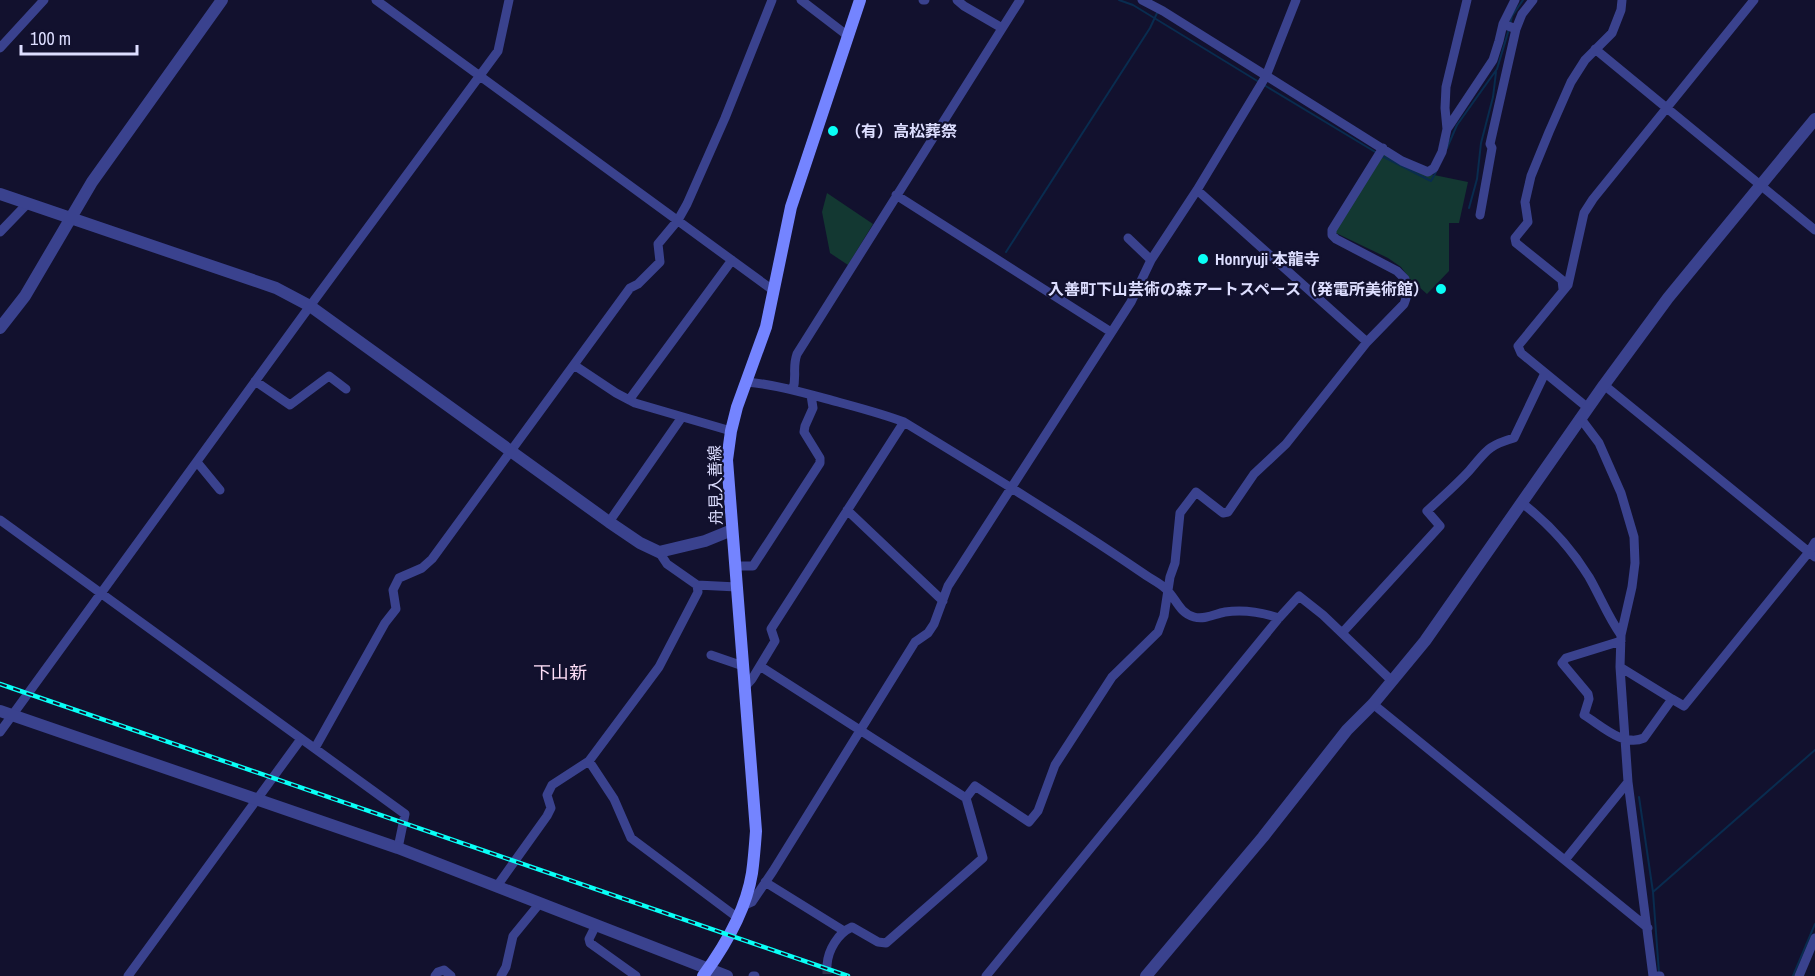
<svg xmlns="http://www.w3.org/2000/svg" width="1815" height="976" viewBox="0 0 1815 976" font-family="'Archivo Narrow','Noto Sans JP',sans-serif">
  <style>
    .green { fill: #133832 }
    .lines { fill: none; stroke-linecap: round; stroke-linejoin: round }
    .stream { stroke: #092c4f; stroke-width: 2 }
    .minor-tunnel { stroke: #30304d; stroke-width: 9; stroke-dasharray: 9 4.5; stroke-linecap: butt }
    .minor { stroke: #3a428e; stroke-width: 9 }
    .tertiary { stroke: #3a428e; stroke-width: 12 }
    .secondary { stroke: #7484ff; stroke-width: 12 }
    .rail-casing { stroke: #09fff6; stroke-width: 4.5 }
    .rail { stroke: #12112e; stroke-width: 2; stroke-dasharray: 7; stroke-linecap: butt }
    .poi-dot { fill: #09fff6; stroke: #12112e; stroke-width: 2 }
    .labels { text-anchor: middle; stroke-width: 4.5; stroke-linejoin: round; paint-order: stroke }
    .poi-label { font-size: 16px; font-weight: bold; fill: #dddeff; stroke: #12112e; text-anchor: start }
    .street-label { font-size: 16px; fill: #dddeff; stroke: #12112e }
    .neighbourhood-label { font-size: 18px; fill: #ffdff8; stroke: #12112e }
  </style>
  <rect width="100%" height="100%" fill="#12112e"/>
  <!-- green -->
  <path class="green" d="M1384 154 1429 174 1468 182 1459 223H1449V271L1427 294 1410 279 1401 267 1388 258 1336 233 1335 230Z
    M827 193 873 224 848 265 830 253 822 212Z"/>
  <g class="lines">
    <!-- stream -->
    <path class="stream" d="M1119 0 1133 5 1259 82
      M1510 24 1512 16 1523 0
      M1264 85 1377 153
      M1447 148 1457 125 1497 69 1509 29
      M1382 156 1431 181 1436 172
      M1469 208 1477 179 1481 143 1493 97 1496 72
      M1006 252 1150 28 1158 11
      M1639 797 1653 892
      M1659 973 1653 892 1815 750
      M1793 976 1815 924"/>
    <!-- minor-tunnel -->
    <path class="minor-tunnel" d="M827 965V976"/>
    <!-- minor -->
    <path class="minor" d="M376 0 774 291
      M801 0 848 36
      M923 0H925
      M957 0 964 6 1002 28
      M1142 0 1163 11 1402 161 1428 172 1434 168 1442 152 1447 129 1445 108 1446 87 1467 0
      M1515 0 1503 24 1516 29 1522 14 1533 0
      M0 48 44 0
      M1595 49 1815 230
      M1447 129 1493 60 1499 41 1503 24
      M1197 190 1367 342
      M896 195 1111 332
      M1480 215 1492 148 1490 144 1516 29
      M0 232 28 203
      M1128 238 1151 260
      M1563 289 1562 280 1516 243 1515 238 1528 222 1525 202 1531 176 1549 132 1571 82 1585 60 1612 33 1621 10 1622 0
      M574 365 616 393 635 403 731 431
      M255 381 290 405 329 376 346 389
      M747 382C778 385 808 394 838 402 860 408 883 414 904 422 986 472 1068 522 1147 576 1153 580 1161 584 1166 589 1176 598 1179 613 1194 617 1205 620 1214 614 1225 612 1244 609 1261 612 1279 618
      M1604 385 1815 557
      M793 390C797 375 792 368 797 354L1020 0
      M629 400 732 260
      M1588 408 1521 353 1518 346 1568 285 1584 213 1593 199 1754 0
      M1581 419 1599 443 1621 493 1634 537 1635 563 1632 587 1621 635 1620 667 1628 782 1653 976H1660
      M197 462 220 490
      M1522 503C1548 523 1571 548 1589 577 1600 596 1608 617 1621 635
      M847 510 943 601
      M0 520 405 814 398 848
      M609 522 682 417
      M735 566H753L820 463V458L804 432 805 426 813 408 811 395
      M697 585 737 587
      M1342 633 1440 526 1427 511C1441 498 1456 485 1469 471 1486 452 1486 446 1514 438L1545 373
      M1621 641 1566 658 1562 663 1588 694 1589 699 1584 715C1602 726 1623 747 1644 738L1672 699 1684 706 1809 552 1815 542
      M711 655 743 666
      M760 666 966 798
      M1620 667 1672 699
      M744 688 752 679 775 641 771 629 904 422
      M1373 704 1648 928
      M0 732 310 306 498 51 509 0
      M315 748 385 623 396 609 393 590 399 578 422 568 432 559 630 288 638 284 660 262 658 244 678 220 687 204 725 118 772 0
      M589 761 614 799 631 838 738 918
      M1565 860 1628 782
      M765 882 844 931
      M497 886 547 816 551 808 547 795 552 785 589 761 659 667 698 592 697 585 667 564 659 552
      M743 906 752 902 773 871 915 642 928 633 934 624 948 586 1131 302 1151 260 1197 190 1266 76 1296 0
      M596 925 589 939 590 943 636 976
      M827 965C828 950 838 933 852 927L878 942 886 943 983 858 966 798 975 786 1029 822 1038 811 1055 765 1112 677 1158 632 1164 616 1170 577 1175 563 1180 513 1196 492 1223 513 1228 512 1254 474 1286 444 1367 342 1404 304 1409 290 1405 279 1397 271 1336 239 1332 235V230L1383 148
      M128 976 301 739
      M435 976 438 972 444 970 451 976
      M501 976 506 967 513 936 540 903
      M753 976H755
      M986 976 1279 618 1299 596 1323 615 1392 681
      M1799 976 1815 938"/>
    <!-- tertiary -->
    <path class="tertiary" d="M0 194 276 288 310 306 609 522 640 543 659 552 705 541 732 530
      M0 328 25 296 92 182 222 0
      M0 711 398 848 727 976
      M1146 976 1263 837 1347 730 1373 704 1425 641 1604 385 1668 298 1815 119"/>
    <!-- secondary -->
    <path class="secondary" d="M703 976C725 946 746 911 752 873 754 859 755 845 756 831L727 460 731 431 737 407 766 327 791 207 860 0"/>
    <defs>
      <path id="rail" d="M0 684 848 976"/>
    </defs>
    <!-- rail casing -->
    <use href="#rail" class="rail-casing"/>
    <!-- rail -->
    <use href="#rail" class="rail"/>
  </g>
  <!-- markers -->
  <g class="poi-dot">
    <circle cx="833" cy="131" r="6"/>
    <circle cx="1203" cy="259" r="6"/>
    <circle cx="1441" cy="289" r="6"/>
  </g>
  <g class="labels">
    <!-- poi labels -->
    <g class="poi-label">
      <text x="845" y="137">（有）高松葬祭</text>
      <text x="1215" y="265">Honryuji 本龍寺</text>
      <text x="1429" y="295" text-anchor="end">入善町下山芸術の森アートスペース（発電所美術館）</text>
    </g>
    <!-- street labels -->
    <g class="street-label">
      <text transform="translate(715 485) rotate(-91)" y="6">舟見入善線</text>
    </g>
    <!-- neighbourhood labels -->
    <g class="neighbourhood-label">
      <text x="560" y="679">下山新</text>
    </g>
  </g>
  <!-- scale -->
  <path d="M21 45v9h116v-9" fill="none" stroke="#dddeff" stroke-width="3"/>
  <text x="30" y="45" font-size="18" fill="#dddeff" stroke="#12112e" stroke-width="4.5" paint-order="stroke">100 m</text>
</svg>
